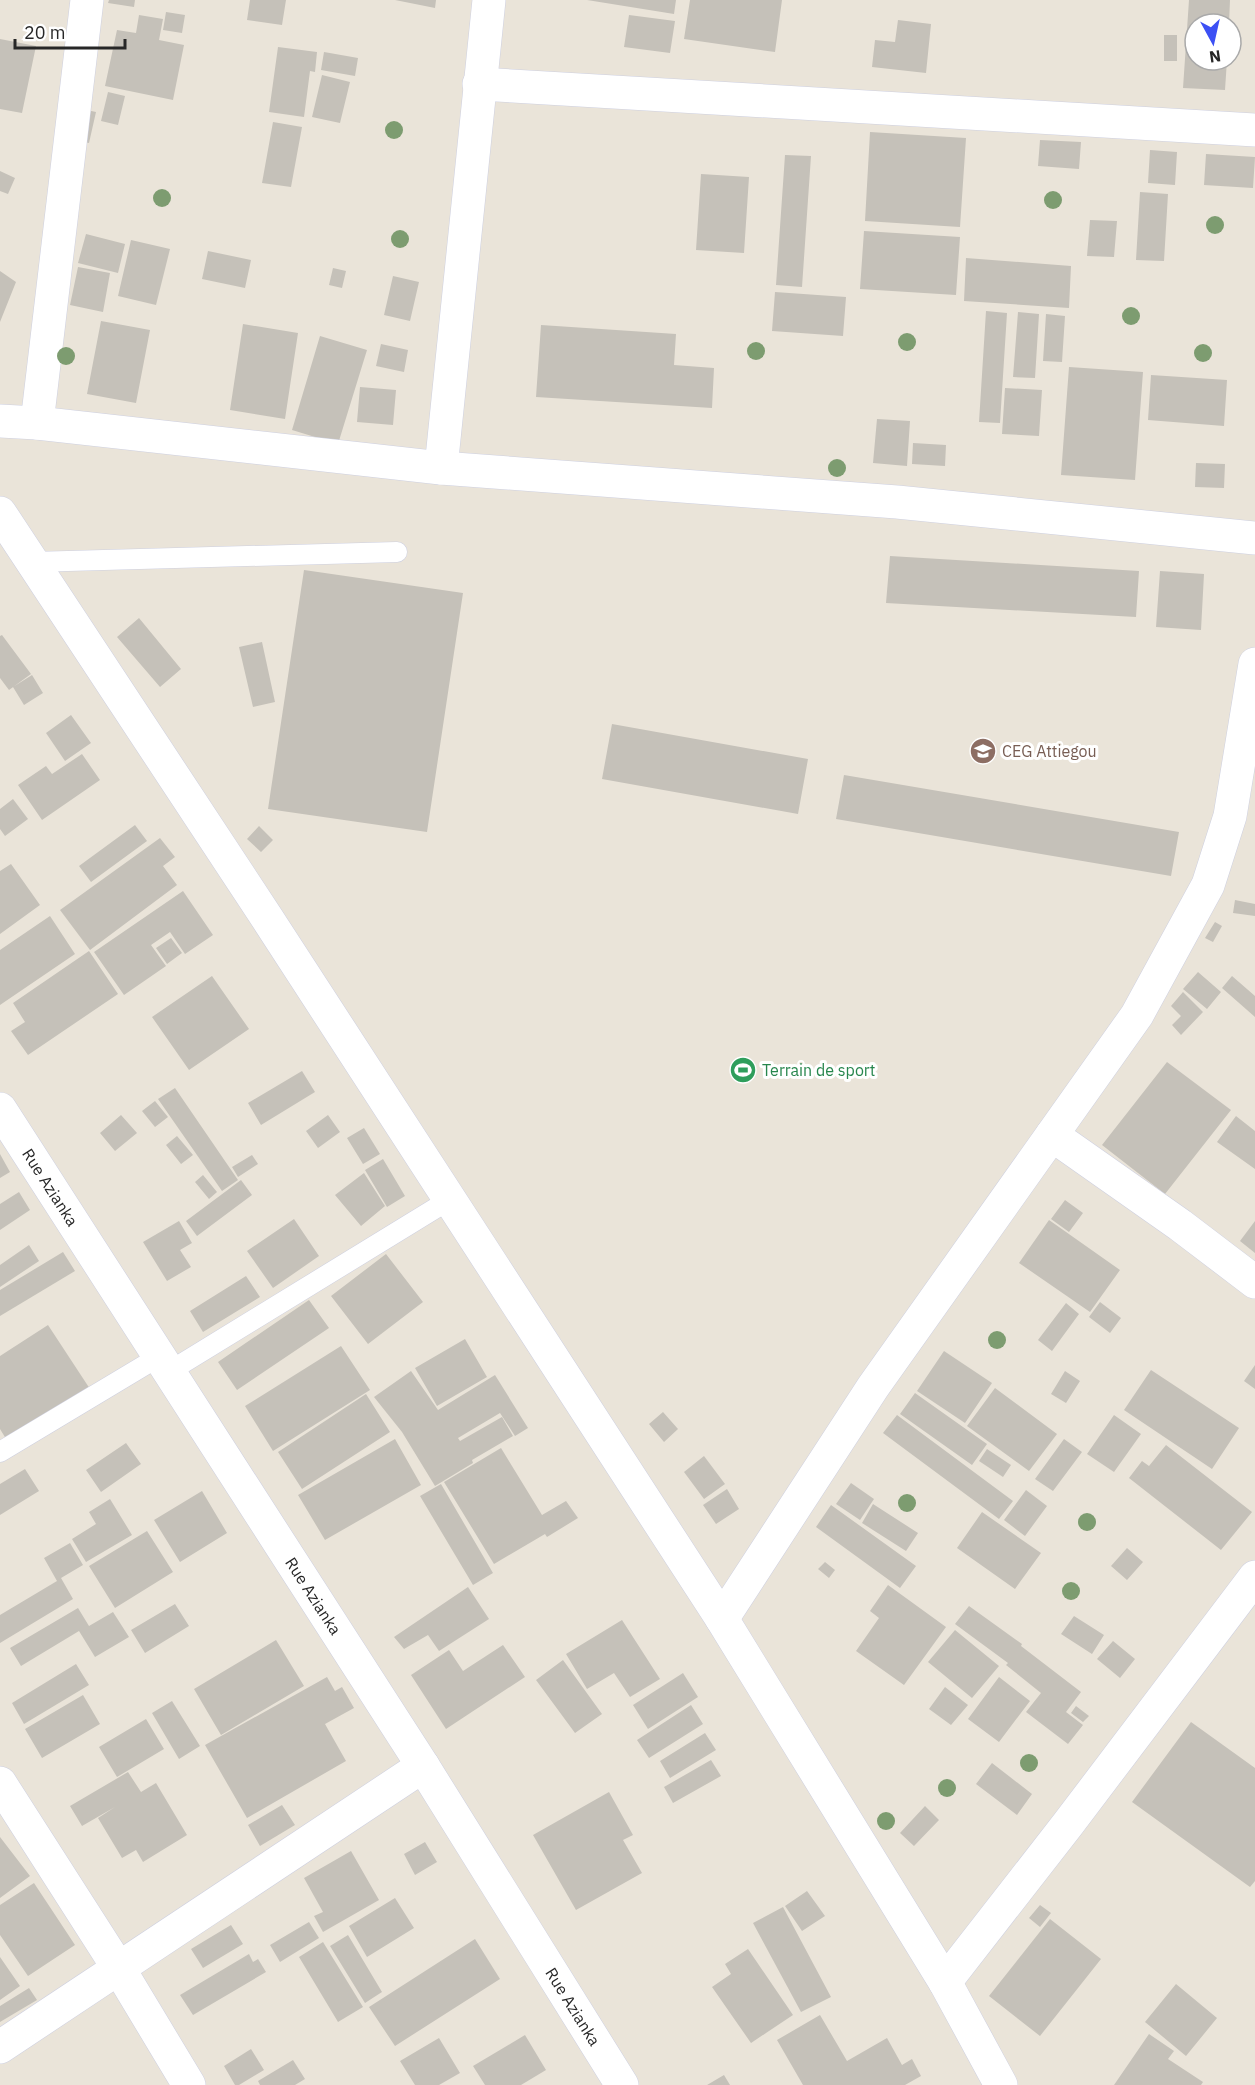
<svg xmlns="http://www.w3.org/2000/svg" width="1255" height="2085" viewBox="0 0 1255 2085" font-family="'IBM Plex Sans',sans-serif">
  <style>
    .building { fill: #c5c1b9 }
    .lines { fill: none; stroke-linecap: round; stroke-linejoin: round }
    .lane-casing { stroke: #ced0e0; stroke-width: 21 }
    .street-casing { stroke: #ced0e0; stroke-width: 34 }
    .lane { stroke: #fff; stroke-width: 20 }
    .street { stroke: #fff; stroke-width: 33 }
    .tree { fill: #7d9c70 }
    .labels { text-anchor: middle; stroke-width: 6; stroke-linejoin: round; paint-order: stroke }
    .education-label { font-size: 16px; fill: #785e54; stroke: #fff; text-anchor: start }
    .leisure-label { font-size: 16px; fill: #27864d; stroke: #fff; text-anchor: start }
    .street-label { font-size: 16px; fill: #272727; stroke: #fff }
  </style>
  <rect width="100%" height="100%" fill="#eae4d9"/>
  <!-- building -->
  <path class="building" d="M109 0H135L134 7 108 3Z
    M250 0H286L282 25 247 20Z
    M395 0H436L435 8Z
    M587 0H676L674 14Z
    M690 0H782L775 52 684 39Z
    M1189 0H1230L1229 24H1195V60H1227L1225 90 1183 88Z
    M166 12 185 15 182 33 163 30Z
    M139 15 163 19 159 40 184 45 173 100 105 86 117 30 136 33Z
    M629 15 675 21 670 53 624 47Z
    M898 20 931 24 926 73 872 67 875 40 895 42Z
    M1164 35H1177V61H1164Z
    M0 39 36 46 22 113 0 109Z
    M278 47 317 52 315 72 310 71 304 117 269 112Z
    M324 52 358 58 355 76 321 70Z
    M322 75 350 82 340 123 312 117Z
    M108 92 125 96 118 125 101 121Z
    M82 109 96 112 89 143 75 140Z
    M273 122 302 127 291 187 262 183Z
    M870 132 966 138 960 227 865 221Z
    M1040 140 1081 142 1079 169 1038 166Z
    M1150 150 1177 152 1175 185 1148 183Z
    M1206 154 1255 157 1253 188 1204 185Z
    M785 155 811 156 802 287 776 285Z
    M0 171 15 178 8 194 0 191Z
    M701 174 749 177 744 253 696 250Z
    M1140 192 1168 194 1164 261 1136 260Z
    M1090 220 1117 221 1114 257 1087 256Z
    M864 231 960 237 956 295 860 289Z
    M86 234 125 244 118 273 78 263Z
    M131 240 170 249 156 305 118 296Z
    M208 251 251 260 245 288 202 279Z
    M966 258 1071 266 1069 308 964 301Z
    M78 267 110 273 103 312 70 305Z
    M333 268 346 271 342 288 329 285Z
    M0 271 16 282 0 322Z
    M393 276 419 282 410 321 384 315Z
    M775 292 846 297 843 336 772 331Z
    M986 311 1007 313 1000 423 979 422Z
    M1018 312 1039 314 1035 378 1013 377Z
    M1046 314 1065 316 1062 362 1043 361Z
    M101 321 150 330 136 403 87 394Z
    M243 324 298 333 285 419 230 410Z
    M541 325 676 334 674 365 714 368 712 408 536 397Z
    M320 336 367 350 338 444 292 430Z
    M381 344 408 350 404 372 376 366Z
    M1069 367 1143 372 1135 480 1061 475Z
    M1151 375 1227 380 1224 426 1148 420Z
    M360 387 396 390 393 425 357 422Z
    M1005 388 1042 390 1039 436 1002 434Z
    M877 419 910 421 907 466 873 463Z
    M913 443 946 445 945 466 912 464Z
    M1196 463 1225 464 1224 488 1195 487Z
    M890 556 1139 571 1136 617 886 603Z
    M304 570 463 593 427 832 268 809Z
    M1160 571 1204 574 1201 630 1156 627Z
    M139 618 181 669 160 687 117 637Z
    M2 635 31 674 9 690 0 678V636Z
    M262 642 275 702 253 707 239 647Z
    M32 675 43 693 24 705 13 687Z
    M71 715 91 743 65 761 46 733Z
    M612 724 808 759 798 814 602 779Z
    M82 754 100 780 42 820 18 785 46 766 52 774Z
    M844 775 1179 832 1171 876 836 819Z
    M13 799 28 819 5 836 0 829V809Z
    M135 825 147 841 91 882 79 866Z
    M259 826 273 840 261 852 247 839Z
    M160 838 175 857 163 866 177 885 90 950 60 910Z
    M11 864 40 905 0 934V871Z
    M183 891 213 935 185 954 170 932 151 945 166 966 124 995 94 952Z
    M1235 900 1255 904V916L1233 913Z
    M50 916 75 954 0 1005V950Z
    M1215 922 1222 926 1213 942 1205 938Z
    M171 938 182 953 167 964 156 948Z
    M89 951 118 994 28 1055 11 1031 25 1022 13 1003Z
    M1198 972 1221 992 1207 1009 1183 989Z
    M212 976 249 1029 189 1070 152 1017Z
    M1232 976 1255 996V1017L1222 988Z
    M1183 992 1203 1012 1181 1035 1172 1025 1181 1016 1171 1006Z
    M1167 1062 1231 1110 1165 1194 1102 1145Z
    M302 1071 315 1092 261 1125 248 1103Z
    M175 1088 238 1180 222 1191 158 1099Z
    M155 1101 168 1117 155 1127 142 1111Z
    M121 1115 137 1133 115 1151 100 1133Z
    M328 1115 340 1132 318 1148 306 1131Z
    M1236 1116 1255 1131V1169L1217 1142Z
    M364 1128 380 1154 363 1164 347 1138Z
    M177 1136 193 1155 181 1164 166 1145Z
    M0 1154 10 1172 0 1178Z
    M252 1155 258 1164 238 1177 232 1167Z
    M383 1159 405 1196 387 1207 365 1170Z
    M364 1173 385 1206 361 1226 335 1195Z
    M203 1175 217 1192 209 1199 195 1182Z
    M241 1180 252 1195 197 1236 186 1221Z
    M19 1192 30 1210 0 1230V1204Z
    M1065 1200 1083 1213 1069 1232 1051 1219Z
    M294 1219 319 1256 273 1288 247 1251Z
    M1049 1220 1120 1270 1090 1312 1019 1263Z
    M179 1221 192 1243 180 1250 191 1267 167 1281 143 1242Z
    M1255 1221V1253L1240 1241Z
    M29 1245 39 1261 0 1287V1265Z
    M63 1252 75 1271 0 1316V1290Z
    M386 1254 423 1302 368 1344 331 1296Z
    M246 1276 260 1297 203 1332 190 1311Z
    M309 1300 329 1328 237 1390 218 1362Z
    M1100 1302 1121 1318 1110 1333 1089 1317Z
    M1066 1303 1079 1314 1052 1351 1038 1340Z
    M48 1325 90 1389 8 1442 0 1429V1356Z
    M465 1339 487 1377 437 1406 415 1368Z
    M341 1346 370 1390 273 1451 245 1406Z
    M944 1351 992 1383 965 1423 917 1391Z
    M1255 1365V1389L1244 1381Z
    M1151 1370 1239 1428 1212 1469 1124 1410Z
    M411 1371 438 1410 495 1375 528 1428 515 1436 500 1413 458 1438 460 1441 502 1417 513 1436 472 1460 473 1463 435 1486 402 1432 374 1397Z
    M1065 1371 1080 1381 1066 1403 1051 1394Z
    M995 1388 1057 1434 1029 1471 967 1426Z
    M915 1393 987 1444 972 1465 900 1414Z
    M366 1394 390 1432 302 1489 278 1452Z
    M663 1412 678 1429 664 1442 649 1424Z
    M897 1415 1013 1501 999 1519 883 1433Z
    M1114 1415 1141 1434 1114 1472 1087 1454Z
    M395 1439 421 1485 325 1540 298 1495Z
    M1064 1439 1082 1452 1053 1491 1035 1479Z
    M126 1443 141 1464 101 1492 86 1470Z
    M1166 1445 1252 1512 1221 1550 1129 1478 1142 1461 1149 1466Z
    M501 1448 542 1515 566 1501 578 1518 547 1537 545 1534 494 1564 444 1482Z
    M987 1449 1011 1465 1003 1477 979 1461Z
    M704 1456 725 1484 704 1499 684 1472Z
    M25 1469 39 1491 0 1515V1484Z
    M851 1483 874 1499 860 1520 836 1504Z
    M441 1484 493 1573 473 1585 420 1496Z
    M727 1489 739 1509 716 1524 703 1505Z
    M1026 1490 1047 1506 1025 1536 1004 1520Z
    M202 1491 227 1533 180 1562 154 1520Z
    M110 1499 132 1535 86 1562 72 1539 96 1524 89 1512Z
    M873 1504 918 1533 906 1551 862 1523Z
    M831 1505 916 1566 900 1588 816 1527Z
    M982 1512 1041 1553 1015 1589 957 1548Z
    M147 1531 173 1572 115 1608 89 1566Z
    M70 1543 83 1565 61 1578 73 1599 0 1643V1615L57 1581 44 1558Z
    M1127 1548 1143 1562 1127 1580 1111 1566Z
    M825 1562 835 1570 829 1578 818 1569Z
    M888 1585 946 1627 904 1685 856 1651 879 1618 870 1611Z
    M468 1587 489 1619 439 1651 428 1635 404 1649 394 1637Z
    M175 1604 189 1626 145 1653 131 1630Z
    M969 1606 1022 1644 1021 1646 1081 1692 1066 1712 1083 1725 1068 1744 1026 1712 1041 1693 1006 1665 1008 1663 955 1624Z
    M78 1608 89 1626 113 1612 129 1637 95 1657 79 1631 21 1666 10 1648Z
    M1074 1616 1104 1635 1092 1654 1061 1634Z
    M622 1620 660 1679 630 1697 614 1673 587 1689 566 1654Z
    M955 1630 999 1666 972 1698 928 1662Z
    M276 1640 304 1686 221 1735 194 1689Z
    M1113 1641 1135 1659 1120 1678 1097 1659Z
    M503 1645 525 1677 446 1729 411 1675 449 1650 463 1671Z
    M563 1660 602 1714 575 1733 536 1680Z
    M76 1664 89 1685 24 1724 12 1703Z
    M683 1673 698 1697 648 1729 633 1705Z
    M327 1677 335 1691 342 1687 354 1708 325 1724 346 1761 247 1818 205 1745Z
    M999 1677 1030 1701 999 1742 968 1719Z
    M945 1687 968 1705 951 1725 929 1709Z
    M83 1695 100 1724 42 1758 25 1729Z
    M172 1701 200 1746 179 1759 152 1713Z
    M691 1705 703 1724 649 1758 637 1740Z
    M1076 1706 1089 1716 1083 1722 1071 1713Z
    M146 1719 164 1749 117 1777 99 1747Z
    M1191 1722 1255 1768V1881L1250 1887 1132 1802Z
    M705 1733 716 1750 670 1778 660 1761Z
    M711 1760 721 1776 673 1803 664 1787Z
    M992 1763 1032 1794 1017 1815 976 1784Z
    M128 1772 141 1792 156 1783 187 1835 143 1862 136 1850 122 1858 98 1818 115 1807 82 1826 70 1806Z
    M609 1792 633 1835 623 1840 642 1873 576 1910 533 1835Z
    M282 1805 295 1825 260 1846 248 1825Z
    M925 1806 939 1820 914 1846 900 1833Z
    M0 1837 30 1876 0 1898Z
    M425 1842 437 1862 415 1875 404 1854Z
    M351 1851 379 1900 323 1932 314 1916 323 1912 304 1878Z
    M34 1883 75 1945 28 1976 0 1935V1905Z
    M807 1891 825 1916 802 1931 785 1906Z
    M395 1898 414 1928 367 1957 349 1926Z
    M1040 1905 1051 1913 1040 1927 1029 1918Z
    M783 1907 831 1997 801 2012 753 1923Z
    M1050 1919 1101 1959 1040 2036 989 1996Z
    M309 1922 319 1938 280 1962 270 1945Z
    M231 1925 243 1944 203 1968 191 1949Z
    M348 1935 382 1992 365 2003 330 1946Z
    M475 1939 500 1979 395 2046 369 2007Z
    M323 1942 363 2007 338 2022 299 1957Z
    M748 1949 793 2015 751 2043 712 1987 731 1974 725 1964Z
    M249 1954 253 1962 258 1959 266 1972 193 2015 180 1995Z
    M0 1957 20 1986 0 2000Z
    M1176 1984 1217 2018 1186 2056 1145 2022Z
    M29 1988 37 2000 0 2022V2006Z
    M820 2015 847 2061 887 2038 902 2065 912 2059 921 2076 905 2085H803L777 2040Z
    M1149 2034 1174 2051 1168 2059 1203 2082 1201 2085H1114Z
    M525 2035 546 2070 521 2085H485L473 2066Z
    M439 2038 460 2073 439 2085H415L400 2061Z
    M251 2049 264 2070 239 2085H235L224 2066Z
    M293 2060 305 2079 295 2085H260L258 2081Z
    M724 2075 730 2085H707Z"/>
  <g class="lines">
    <defs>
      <path id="lane" d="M32 562 397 552
        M170 1371 449 1200
        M0 1452 160 1356"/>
      <g id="street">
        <path d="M479 84 1255 130"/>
        <path d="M0 421 37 423 441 468 897 502 1255 538"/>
        <path d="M37 423 87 0"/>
        <path d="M441 468 489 0"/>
        <path d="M0 513 267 918 722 1619 945 1982 1001 2085"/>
        <path id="s1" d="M0 1109 423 1766 622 2085"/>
        <path d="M1052 1135 1180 1225 1255 1282"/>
        <path d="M722 1619 873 1387 1137 1015 1208 885 1230 816 1255 664"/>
        <path d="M0 1783 121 1972 189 2085"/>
        <path d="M945 1982 1068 1824 1255 1577"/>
        <path d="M0 2047 423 1766"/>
      </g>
    </defs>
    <!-- lane casing -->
    <use href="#lane" class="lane-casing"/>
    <!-- street casing -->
    <use href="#street" class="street-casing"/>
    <!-- lane -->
    <use href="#lane" class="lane"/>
    <!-- street -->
    <use href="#street" class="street"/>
  </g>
  <!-- trees -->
  <g class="tree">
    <circle cx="394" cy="130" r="9"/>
    <circle cx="162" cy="198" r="9"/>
    <circle cx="1053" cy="200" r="9"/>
    <circle cx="1215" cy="225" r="9"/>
    <circle cx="400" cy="239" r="9"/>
    <circle cx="1131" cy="316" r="9"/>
    <circle cx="907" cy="342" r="9"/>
    <circle cx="756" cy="351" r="9"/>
    <circle cx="1203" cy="353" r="9"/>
    <circle cx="66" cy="356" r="9"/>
    <circle cx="837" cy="468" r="9"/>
    <circle cx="997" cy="1340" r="9"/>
    <circle cx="907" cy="1503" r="9"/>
    <circle cx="1087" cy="1522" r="9"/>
    <circle cx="1071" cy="1591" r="9"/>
    <circle cx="1029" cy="1763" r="9"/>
    <circle cx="947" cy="1788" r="9"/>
    <circle cx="886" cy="1821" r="9"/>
  </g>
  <!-- icons -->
  <defs>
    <symbol id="school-disc" viewBox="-11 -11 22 22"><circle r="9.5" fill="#8d6e63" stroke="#fff"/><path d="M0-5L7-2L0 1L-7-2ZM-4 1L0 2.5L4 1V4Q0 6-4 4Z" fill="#fff"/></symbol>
    <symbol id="stadium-disc" viewBox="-11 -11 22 22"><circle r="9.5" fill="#2e9e5b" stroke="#fff"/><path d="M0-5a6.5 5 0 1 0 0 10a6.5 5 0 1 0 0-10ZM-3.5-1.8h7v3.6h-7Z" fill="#fff"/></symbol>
  </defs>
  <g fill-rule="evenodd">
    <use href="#school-disc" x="968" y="736" width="30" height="30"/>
    <use href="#stadium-disc" x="728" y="1055" width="30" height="30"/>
  </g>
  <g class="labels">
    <!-- education labels -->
    <g class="education-label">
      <text x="1002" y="757">CEG Attiegou</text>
    </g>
    <!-- leisure labels -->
    <g class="leisure-label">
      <text x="762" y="1076">Terrain de sport</text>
    </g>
    <!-- street labels -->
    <g class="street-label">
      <text dy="6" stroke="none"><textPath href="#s1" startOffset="93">Rue Azianka</textPath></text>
      <text dy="6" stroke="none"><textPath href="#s1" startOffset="579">Rue Azianka</textPath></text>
      <text dy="6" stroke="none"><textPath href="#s1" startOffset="1065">Rue Azianka</textPath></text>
    </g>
  </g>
  <!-- north arrow -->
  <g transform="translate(1213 42) rotate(172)"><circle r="28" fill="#ffffff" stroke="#a9a9a9" stroke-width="1.5"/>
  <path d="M0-4.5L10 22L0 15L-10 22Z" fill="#3c50f4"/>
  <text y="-9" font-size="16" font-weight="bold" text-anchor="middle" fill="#272727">N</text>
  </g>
  <!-- scale -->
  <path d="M15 39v9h110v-9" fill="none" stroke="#272727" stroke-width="3"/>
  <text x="24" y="39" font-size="18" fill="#272727" stroke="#ffffff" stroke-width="4.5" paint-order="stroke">20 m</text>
</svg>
